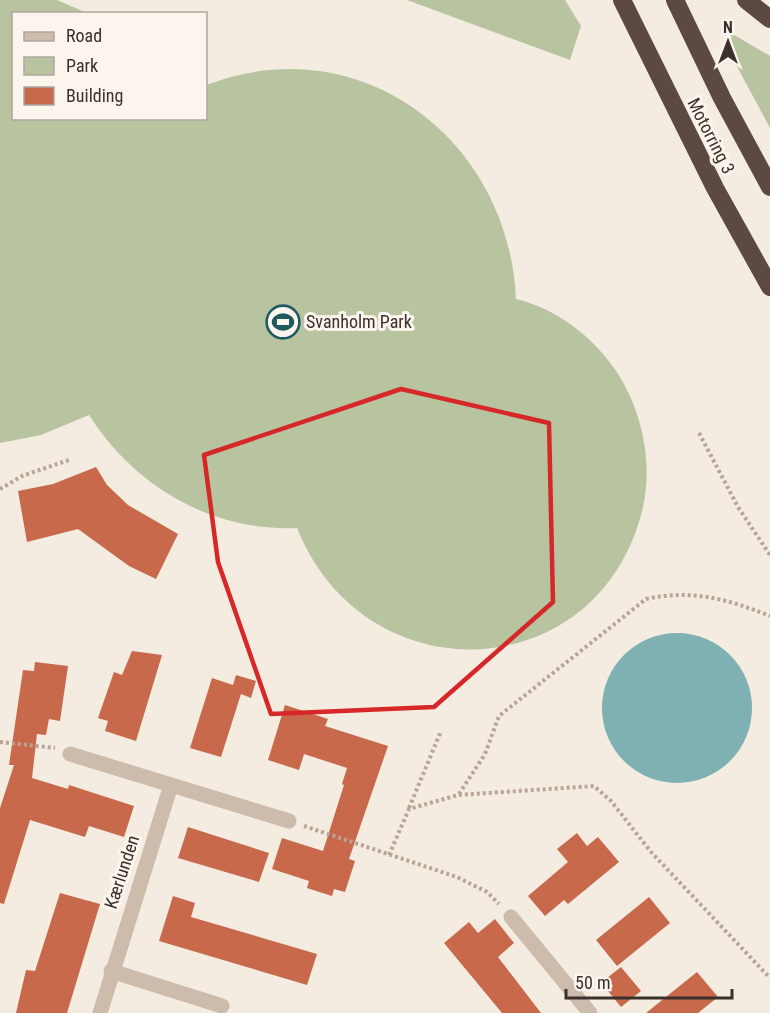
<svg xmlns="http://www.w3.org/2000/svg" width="770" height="1013" viewBox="0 0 770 1013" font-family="'Roboto Condensed',sans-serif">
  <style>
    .green { fill: #b8c4a0 }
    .water { fill: #7fb0b2 }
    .building { fill: #c8694b }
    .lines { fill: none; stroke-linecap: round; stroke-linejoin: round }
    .path { stroke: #b9a596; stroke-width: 4; stroke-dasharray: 3 3; stroke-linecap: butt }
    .street { stroke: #cdbbac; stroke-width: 15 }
    .highway { stroke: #5c4a42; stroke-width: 18 }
    .marked { fill: none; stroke: #d62828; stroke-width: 4.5; stroke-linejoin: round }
    .labels { text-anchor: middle; stroke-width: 6; stroke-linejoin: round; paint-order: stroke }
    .street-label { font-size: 18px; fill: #3b302b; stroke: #fbf5ee }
    .poi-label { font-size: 18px; fill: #3b302b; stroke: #fbf5ee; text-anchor: start }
  </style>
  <rect width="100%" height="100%" fill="#f4ebe1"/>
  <!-- green -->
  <path class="green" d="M0 0H57L87 13 14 14V118H206V85C360 26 509 139 516 299 562 310 602 344 624 384 644 421 652 466 643 507 601 688 365 698 297 528 212 532 134 486 89 415L41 435 0 443Z
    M407 0H565L581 26 570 60Z
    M731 33 770 56V128L734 61Z"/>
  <!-- water -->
  <path class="water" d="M602 708a75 75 0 1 1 150 0a75 75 0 1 1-150 0Z"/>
  <!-- building -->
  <path class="building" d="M96 467 107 485 128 505 178 534 156 579 129 566 78 529 27 542 18 491 53 484Z
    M132 651 162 655 136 741 105 731 108 721 98 718 114 672 122 675Z
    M35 662 68 666 60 721 49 719 46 735 37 734 32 778 68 789 69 785 134 806 124 837 89 826 85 837 30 820 4 904 0 903V808L14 765H9L23 670 34 671Z
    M236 675 256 681 251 698 241 694 221 757 190 748 212 678 233 685Z
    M285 705 328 719 325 726 388 746 349 859 355 861 345 892 334 889 332 896 307 888 309 881 272 869 282 838 323 851 344 785 342 784 347 768 304 754 299 770 268 760Z
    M188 827 269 853 259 882 178 858Z
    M577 833 587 846 598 837 619 862 568 904 564 900 545 916 528 896 568 862 557 849Z
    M60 893 100 904 67 1013H16L26 970 35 971Z
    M173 896 195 903 191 917 317 954 307 985 159 941Z
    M649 897 670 923 617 966 596 940Z
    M495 919 514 943 498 957 541 1013H502L444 943 469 922 478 933Z
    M621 967 641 991 621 1007 608 991 613 986 607 978Z
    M697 972 718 997 698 1013H646Z"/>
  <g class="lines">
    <!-- path -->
    <path class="path" d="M699 433 738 507 770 555
      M0 489 22 476 69 460
      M0 742 55 748
      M459 794 485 754 499 716 646 599C691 589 728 599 770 616
      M409 808 441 731
      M304 826 457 877 487 892 499 904
      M389 855 409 809 458 795 594 786 611 801 651 852 770 978"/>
    <!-- street -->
    <path class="street" d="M70 754 289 821
      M511 917 590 1013
      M111 971 222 1006
      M100 1013 171 785"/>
    <!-- highway -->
    <path class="highway" d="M622 0 715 188 770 287
      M675 0 722 98 770 187
      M746 0 770 19"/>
  </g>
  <!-- marked area -->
  <path class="marked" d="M401 389 549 423 553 602 434 707 271 714 218 562 204 455Z"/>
  <!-- icons -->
  <defs>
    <symbol id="stadium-ring" viewBox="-11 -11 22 22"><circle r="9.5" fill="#fbf5ee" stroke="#1f5a5e" stroke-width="1.5"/><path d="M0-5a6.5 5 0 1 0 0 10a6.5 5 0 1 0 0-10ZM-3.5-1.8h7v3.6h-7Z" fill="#1f5a5e"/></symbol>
  </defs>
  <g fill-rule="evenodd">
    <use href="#stadium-ring" x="264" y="303" width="38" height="38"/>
  </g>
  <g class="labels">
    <!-- street labels -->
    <g class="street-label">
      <text transform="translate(711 136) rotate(63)" y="6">Motorring 3</text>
      <text transform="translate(122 872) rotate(-72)" y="6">Kærlunden</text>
    </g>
    <!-- poi labels -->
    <g class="poi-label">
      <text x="306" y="328">Svanholm Park</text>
    </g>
  </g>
  <!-- legend -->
  <rect x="12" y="12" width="195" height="108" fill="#fbf5ee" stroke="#aea6a0" stroke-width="1.5"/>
  <rect x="24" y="32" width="30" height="9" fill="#cdbbac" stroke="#aea6a0" stroke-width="1.5"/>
  <text x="66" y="42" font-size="18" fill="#3b302b">Road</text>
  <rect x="24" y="57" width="30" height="18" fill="#b8c4a0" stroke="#aea6a0" stroke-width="1.5"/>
  <text x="66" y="72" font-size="18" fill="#3b302b">Park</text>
  <rect x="24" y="87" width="30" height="18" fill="#c8694b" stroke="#aea6a0" stroke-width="1.5"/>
  <text x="66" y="102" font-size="18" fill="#3b302b">Building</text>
  <!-- north arrow -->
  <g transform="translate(728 42)" stroke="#fbf5ee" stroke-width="4.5" paint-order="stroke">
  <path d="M0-4.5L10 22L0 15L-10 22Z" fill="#3b302b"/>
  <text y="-9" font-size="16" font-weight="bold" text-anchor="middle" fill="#3b302b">N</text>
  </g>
  <!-- scale -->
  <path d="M566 989v9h166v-9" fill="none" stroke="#3b302b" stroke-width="3"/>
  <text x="575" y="989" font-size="18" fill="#3b302b" stroke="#fbf5ee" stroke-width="4.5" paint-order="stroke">50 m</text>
</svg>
